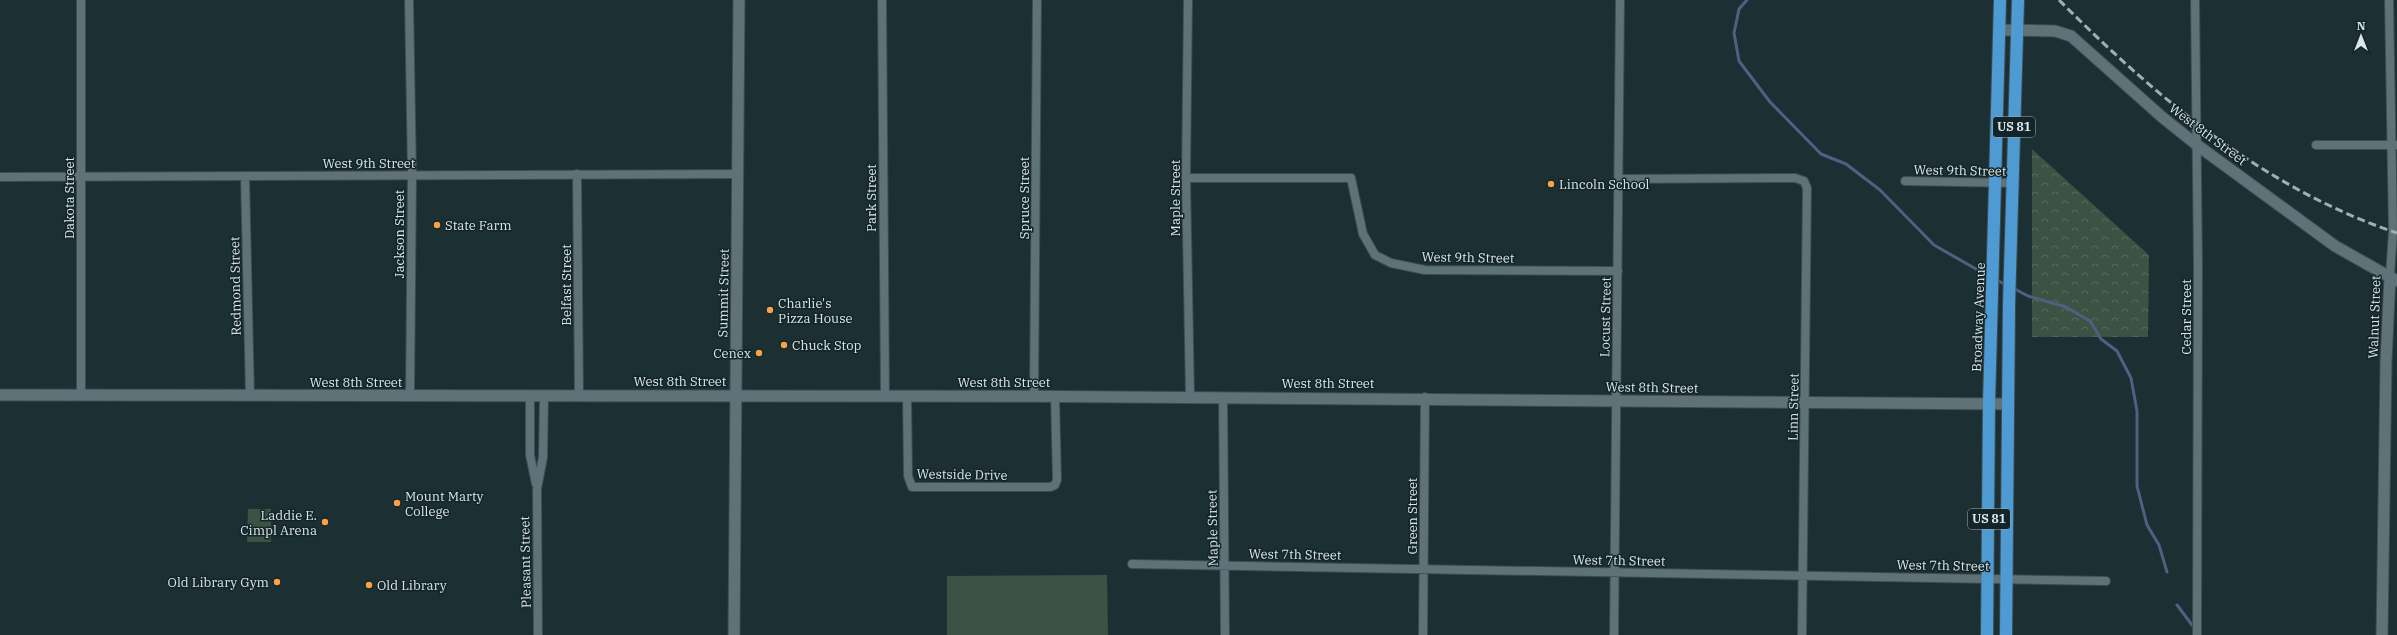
<svg xmlns="http://www.w3.org/2000/svg" width="2397" height="635" viewBox="0 0 2397 635" font-family="'IBM Plex Serif',serif">
  <style>
    .grass { fill: #3c5242 }
    .park { fill: url(#park-crowns) }
    .lines { fill: none; stroke-linecap: round; stroke-linejoin: round }
    .stream { stroke: #555d80; stroke-width: 3 }
    .street-casing { stroke: #3d4d51; stroke-width: 10 }
    .secondary-casing { stroke: #3d4d51; stroke-width: 13 }
    .highway-casing { stroke: #3d4d51; stroke-width: 14 }
    .street { stroke: #5e7277; stroke-width: 8 }
    .secondary { stroke: #5e7277; stroke-width: 11 }
    .highway { stroke: #4e9bd4; stroke-width: 12 }
    .rail { stroke: #a2afb2; stroke-width: 3; stroke-dasharray: 8 4; stroke-linecap: butt }
    .poi-dot { fill: #f7a149; stroke: #132529; stroke-width: 1.5 }
    .labels { text-anchor: middle; stroke-width: 3; stroke-linejoin: round; paint-order: stroke }
    .shield { fill: #132529; stroke: #9facaf; stroke-width: 1 }
    .shield-label { font-size: 12px; font-weight: bold; fill: #dbe6e9 }
    .street-label { font-size: 13px; fill: #dbe6e9; stroke: #132529 }
    .poi-label { font-size: 13px; fill: #dbe6e9; stroke: #132529; text-anchor: start }
  </style>
  <defs>
    <pattern id="park-crowns" width="20" height="18" patternUnits="userSpaceOnUse"><rect width="20" height="18" fill="#3c5242"/><path d="M2 6a3 3 0 1 1 6 0M12 15a3 3 0 1 1 6 0" fill="none" stroke="#586b5d"/></pattern>
  </defs>
  <rect width="100%" height="100%" fill="#1c2f33"/>
  <!-- grass -->
  <path class="grass" d="M248 509H271V542H247Z
    M1107 575 1108 635H947V576Z"/>
  <!-- park -->
  <path class="park" d="M2032 149 2149 255 2148 337H2032Z"/>
  <g class="lines">
    <!-- stream -->
    <path class="stream" d="M1747 0 1739 9 1734 33 1739 61 1770 102 1821 154 1846 164 1880 190 1934 245 1990 277
      M1995 279 2006 285
      M2013 288 2028 296 2066 307 2090 321 2101 339 2117 351 2131 378 2137 411V486L2147 525 2159 545 2167 572
      M2177 605 2195 629"/>
    <defs>
      <path id="street" d="M409 0 412 175 410 395
        M882 0 885 395
        M1188 0 1186 178 1190 397
        M2195 0 2198 266 2197 635
        M2389 0 2393 231 2390 276
        M2316 145H2397
        M577 174 579 396
        M245 176 250 396
        M0 177 738 174
        M1186 178H1351L1363 234 1375 255 1391 263 1425 270 1618 271
        M1619 179 1795 178 1804 181 1807 188 1802 635
        M1905 181 2013 183
        M530 395V455L536 484
        M907 395 908 476 912 487H1050L1055 485 1057 480 1055 396
        M81 396V0
        M1034 397 1037 0
        M1223 397 1225 635
        M1132 564 2106 581
        M538 635 537 489 543 457 544 395
        M1423 635 1425 397
        M1614 635 1620 0"/>
      <path id="secondary" d="M2000 30 2055 31 2071 36 2162 117 2197 145 2335 246 2397 281
        M0 395C669 392 1339 398 2008 404
        M734 635 739 0
        M2382 635 2386 362 2390 276"/>
      <path id="highway" d="M1987 635 1989 403 2000 0
        M2006 635 2009 305 2018 0"/>
    </defs>
    <!-- street casing -->
    <use href="#street" class="street-casing"/>
    <!-- secondary casing -->
    <use href="#secondary" class="secondary-casing"/>
    <!-- highway casing -->
    <use href="#highway" class="highway-casing"/>
    <!-- street -->
    <use href="#street" class="street"/>
    <!-- secondary -->
    <use href="#secondary" class="secondary"/>
    <!-- highway -->
    <use href="#highway" class="highway"/>
    <!-- rail -->
    <path class="rail" d="M2059 0C2157 98 2263 188 2397 233"/>
  </g>
  <!-- markers -->
  <g class="poi-dot">
    <circle cx="1551" cy="184" r="4"/>
    <circle cx="437" cy="225" r="4"/>
    <circle cx="770" cy="310" r="4"/>
    <circle cx="784" cy="345" r="4"/>
    <circle cx="759" cy="353" r="4"/>
    <circle cx="397" cy="503" r="4"/>
    <circle cx="325" cy="522" r="4"/>
    <circle cx="277" cy="582" r="4"/>
    <circle cx="369" cy="585" r="4"/>
  </g>
  <g class="labels">
    <!-- shield labels -->
    <g class="shield">
      <rect x="1993" y="117" width="42" height="20" rx="3"/>
      <rect x="1968" y="509" width="42" height="20" rx="3"/>
    </g>
    <g class="shield-label">
      <text x="2014" y="131">US 81</text>
      <text x="1989" y="523">US 81</text>
    </g>
    <!-- street labels -->
    <g class="street-label">
      <text transform="translate(2208 134) rotate(37)" y="5">West 8th Street</text>
      <text x="369" y="168">West 9th Street</text>
      <text transform="translate(1960 170) rotate(1)" y="5">West 9th Street</text>
      <text transform="translate(69 198) rotate(-90)" y="5">Dakota Street</text>
      <text transform="translate(871 198) rotate(-90)" y="5">Park Street</text>
      <text transform="translate(1024 198) rotate(-90)" y="5">Spruce Street</text>
      <text transform="translate(1175 198) rotate(-90)" y="5">Maple Street</text>
      <text transform="translate(399 234) rotate(-90)" y="5">Jackson Street</text>
      <text transform="translate(1468 257) rotate(1)" y="5">West 9th Street</text>
      <text transform="translate(566 285) rotate(-90)" y="5">Belfast Street</text>
      <text transform="translate(235 286) rotate(-91)" y="5">Redmond Street</text>
      <text transform="translate(723 293) rotate(-89)" y="5">Summit Street</text>
      <text transform="translate(1605 317) rotate(-89)" y="5">Locust Street</text>
      <text transform="translate(1978 317) rotate(-88)" y="5">Broadway Avenue</text>
      <text transform="translate(2186 317) rotate(-90)" y="5">Cedar Street</text>
      <text transform="translate(2374 317) rotate(-88)" y="5">Walnut Street</text>
      <text x="680" y="386">West 8th Street</text>
      <text x="356" y="387">West 8th Street</text>
      <text x="1004" y="387">West 8th Street</text>
      <text x="1328" y="388">West 8th Street</text>
      <text transform="translate(1652 387) rotate(1)" y="5">West 8th Street</text>
      <text transform="translate(1793 407) rotate(-89)" y="5">Linn Street</text>
      <text transform="translate(962 474) rotate(1)" y="5">Westside Drive</text>
      <text transform="translate(1412 516) rotate(-90)" y="5">Green Street</text>
      <text transform="translate(1212 528) rotate(-91)" y="5">Maple Street</text>
      <text transform="translate(1295 554) rotate(1)" y="5">West 7th Street</text>
      <text transform="translate(1619 560) rotate(1)" y="5">West 7th Street</text>
      <text transform="translate(525 562) rotate(-91)" y="5">Pleasant Street</text>
      <text transform="translate(1943 565) rotate(1)" y="5">West 7th Street</text>
    </g>
    <!-- poi labels -->
    <g class="poi-label">
      <text x="1559" y="189">Lincoln School</text>
      <text x="445" y="230">State Farm</text>
      <text x="778" y="308">Charlie's<tspan x="778" dy="15">Pizza House</tspan></text>
      <text x="792" y="350">Chuck Stop</text>
      <text x="751" y="358" text-anchor="end">Cenex</text>
      <text x="405" y="501">Mount Marty<tspan x="405" dy="15">College</tspan></text>
      <text x="317" y="520" text-anchor="end">Laddie E.<tspan x="317" dy="15">Cimpl Arena</tspan></text>
      <text x="269" y="587" text-anchor="end">Old Library Gym</text>
      <text x="377" y="590">Old Library</text>
    </g>
  </g>
  <!-- north arrow -->
  <g transform="translate(2361 36)" stroke="#132529" stroke-width="3" paint-order="stroke">
  <path d="M0-3L7 15L0 10L-7 15Z" fill="#dbe6e9"/>
  <text y="-6" font-size="11" font-weight="bold" text-anchor="middle" fill="#dbe6e9">N</text>
  </g>
</svg>
